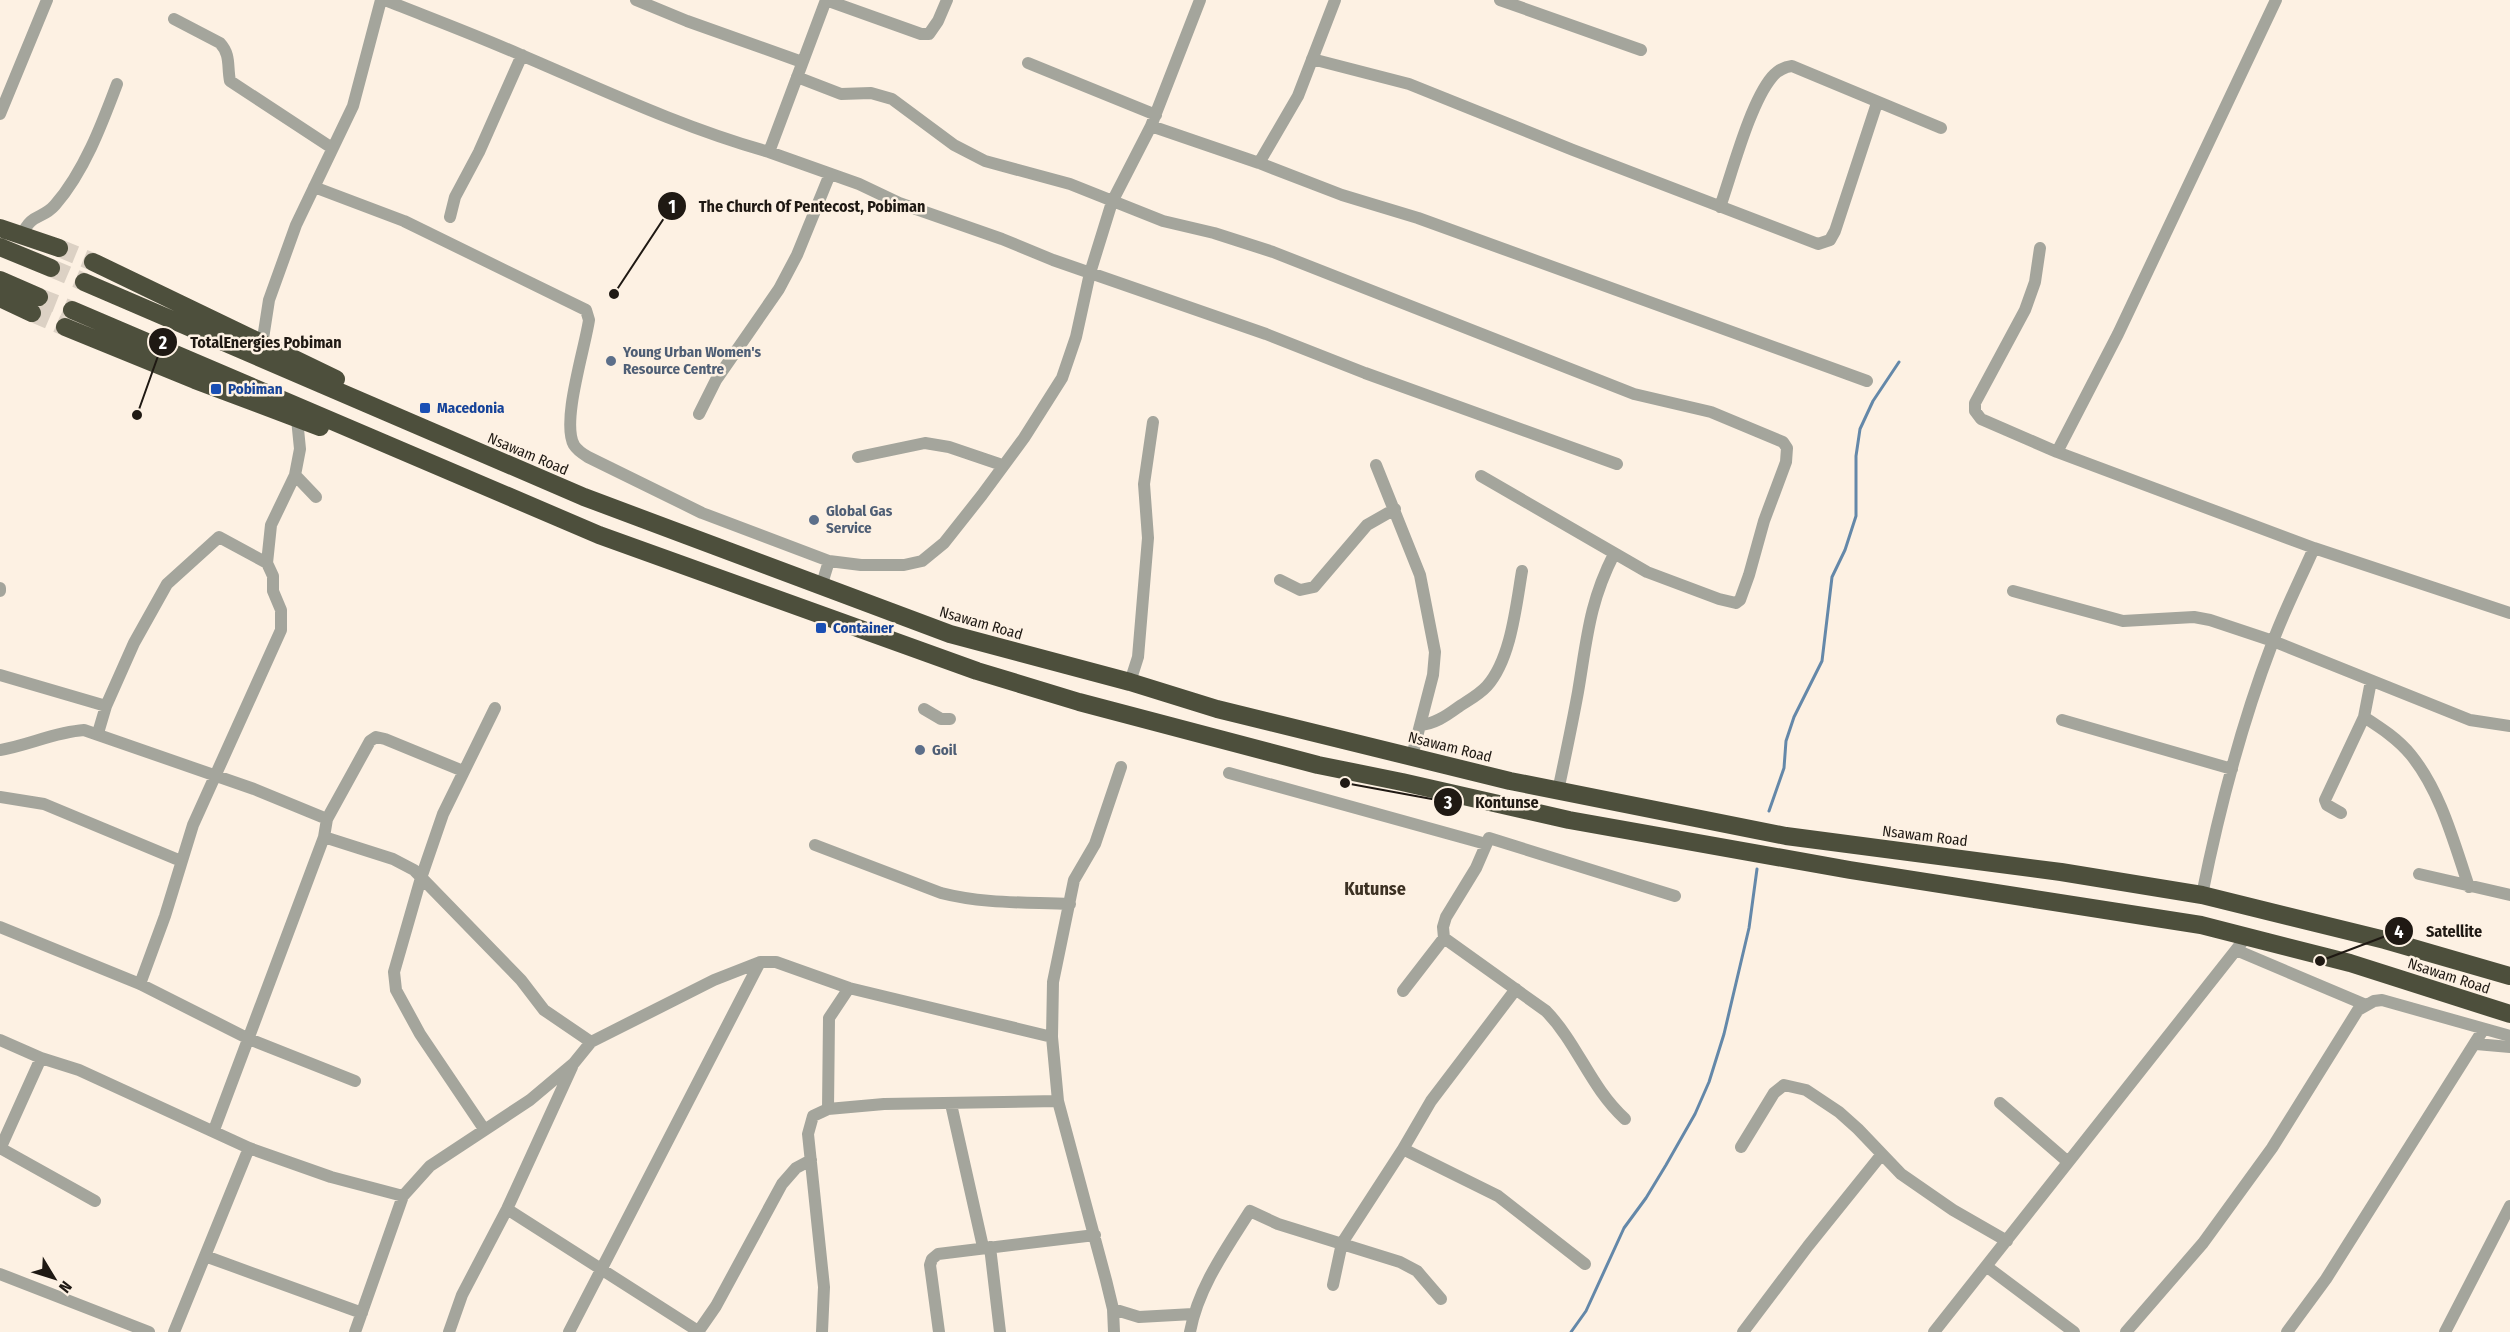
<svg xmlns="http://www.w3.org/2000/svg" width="2510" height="1332" viewBox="0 0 2510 1332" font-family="'Fira Sans Condensed',sans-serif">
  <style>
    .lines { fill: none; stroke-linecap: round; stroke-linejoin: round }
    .stream { stroke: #6488a9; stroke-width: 3 }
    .highway-tunnel { stroke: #dcd1c4; stroke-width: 18; stroke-dasharray: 18 9; stroke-linecap: butt }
    .street { stroke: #a4a59c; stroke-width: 12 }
    .highway { stroke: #4d4f3c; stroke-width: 18 }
    .service-dot { fill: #5c6f8a; stroke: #fdf1e3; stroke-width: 2 }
    .transit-dot { fill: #1a4fb4; stroke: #fdf1e3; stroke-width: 2 }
    .labels { text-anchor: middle; stroke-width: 5; stroke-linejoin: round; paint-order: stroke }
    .service-label { font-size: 15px; font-weight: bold; fill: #4e5e75; stroke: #fdf1e3; text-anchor: start }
    .transit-label { font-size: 15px; font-weight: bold; fill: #164399; stroke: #fdf1e3; text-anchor: start }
    .street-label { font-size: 15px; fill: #1f1913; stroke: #fdf1e3 }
    .quarter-label { font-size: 18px; font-weight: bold; fill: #3c3123; stroke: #fdf1e3 }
    .leader { fill: none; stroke: #1f1913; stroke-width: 2 }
    .callout-dot { fill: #1f1913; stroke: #fdf1e3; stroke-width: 2 }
    .mark-label { font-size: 18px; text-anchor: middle; font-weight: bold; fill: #fff }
    .callout-label { font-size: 16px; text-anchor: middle; font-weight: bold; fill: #1f1913; stroke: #fdf1e3; stroke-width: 5; stroke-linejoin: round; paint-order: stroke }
  </style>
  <rect width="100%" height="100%" fill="#fdf1e3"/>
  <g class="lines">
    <!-- stream -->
    <path class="stream" d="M1769 811 1784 768 1786 741 1794 717 1822 661 1832 577 1845 550 1856 516V456L1860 429 1873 401 1899 362
      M1571 1332 1586 1311 1624 1228 1646 1198 1666 1165 1695 1114 1709 1082 1724 1034 1749 928 1757 869"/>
    <!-- highway-tunnel -->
    <path class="highway-tunnel" d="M59 248 93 262
      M51 268 84 282
      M39 297 72 310
      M32 313 65 327"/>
    <!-- street -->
    <path class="street" d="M385 0C430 18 476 35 521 55 603 90 683 128 769 152L826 0
      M636 0 687 21 802 62
      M826 0 921 34H929L938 21 947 0
      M1500 0 1641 50
      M174 19 220 43C231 55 227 66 230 81L332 148
      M1312 59 1409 84 1573 150 1818 244 1830 240 1835 231 1877 103
      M1028 63 1156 115
      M797 77 841 94 871 93 892 99 954 145 985 161 1070 184 1163 221 1214 233 1273 252 1634 394 1711 412 1783 442 1787 448 1786 462 1764 521 1749 575 1740 600 1736 603 1719 599 1647 572 1481 476
      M0 114 47 0
      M1151 126 1259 163 1342 195 1418 218 1867 381
      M769 152 859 184 899 203 1002 239 1053 260 1266 334 1365 373 1617 464
      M1259 163 1298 96 1335 0
      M314 187 404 221 586 310 589 320C585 348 561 422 574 445 577 450 583 454 588 457L702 513 829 561 861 565H904L922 561 944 543 982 495 1024 438 1062 378 1076 337 1090 273 1112 202 1151 126 1200 0
      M1720 207C1732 173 1750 103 1772 77 1777 71 1784 67 1792 66L1941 128
      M450 217 455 197 479 152 522 55
      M22 235C32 212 42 220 55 205 84 172 102 124 117 84
      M2040 248 2035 282 2025 310 1975 403V411L1981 419 2057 452 2314 548 2510 613
      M262 345 269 300 296 225 353 106 381 0
      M699 414 716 380 779 289 797 255 830 174
      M2057 452 2118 334 2276 0
      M858 457 925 443 949 447 1002 465
      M1376 465 1420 575 1435 652 1433 675 1412 756
      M295 475 316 497
      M267 563 271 525 295 475 300 449 297 419
      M1280 580 1300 590 1314 587 1367 525 1395 509
      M821 587 829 561
      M0 588V591
      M2013 591 2123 621 2194 617 2210 620 2273 641 2470 720 2510 726
      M0 675 106 706
      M2371 681 2364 717C2381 728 2398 739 2411 755 2441 792 2454 843 2469 887
      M1130 682 1138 657 1148 538 1144 484 1153 422
      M924 709 941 719H950
      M2062 720 2232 769
      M1420 725C1434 724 1446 716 1457 708 1467 701 1479 695 1487 686 1511 659 1516 606 1522 571
      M98 733 106 706 134 643 167 584 219 537 267 563 273 576V591L281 610V630L193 825 165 916 140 984
      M0 750C29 745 55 732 84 730L254 789 327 819
      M1229 773 1486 844
      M1558 791C1565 758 1572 725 1578 692 1587 639 1589 603 1614 554
      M0 797 44 804 181 861
      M2341 813 2327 805 2325 800 2364 717
      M324 837 393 859 414 870 521 980 544 1010 591 1042
      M815 845 941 893C984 904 1026 902 1070 904
      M2419 874 2510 895
      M2202 895C2219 810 2241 725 2272 644 2284 611 2300 580 2314 548
      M0 927 140 984 249 1039 355 1081
      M2236 950 2366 1005
      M1403 991 1444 938
      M0 1040 41 1058 0 1149
      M2476 1044 2510 1047
      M41 1058 79 1070 249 1148 331 1177 403 1196
      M2000 1103 2068 1162
      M951 1104 983 1247
      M828 1109 829 1018 849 988
      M1625 1119C1590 1087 1578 1044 1546 1011L1444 938 1443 927 1446 917 1476 868 1489 838 1675 896
      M484 1129 420 1034 396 990 394 972 421 878 443 814 495 708
      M214 1130 324 837 327 819 370 741 376 737 385 739 463 771
      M1741 1147 1774 1093 1784 1085 1806 1090 1839 1112 1858 1129 1901 1174 1953 1210 2007 1241
      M0 1148 95 1201
      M1403 1149 1498 1196 1585 1264
      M507 1209 698 1331
      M990 1247 1000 1332
      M205 1256 362 1313
      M1986 1266 2074 1332
      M0 1274 149 1332
      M1333 1285 1342 1243 1403 1149 1431 1101 1516 989
      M1113 1309 1139 1317 1193 1314
      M174 1332 249 1148
      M355 1332 403 1196 430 1166 530 1100 574 1063 591 1042 714 980 760 962H776L849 988 1052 1037
      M449 1332 462 1295 507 1209 572 1067
      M569 1332 760 962
      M698 1332 716 1306 782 1184 796 1168 811 1160
      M822 1332 824 1287 808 1134 813 1116 828 1109 884 1104 1058 1101
      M939 1332 930 1265 932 1259 938 1254 1095 1235
      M1114 1332 1113 1309 1106 1280 1058 1101 1052 1037 1053 982 1074 880 1095 844 1121 767
      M1190 1332C1198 1288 1226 1249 1250 1211L1278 1224 1400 1262 1417 1271 1441 1299
      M1743 1332 1808 1246 1882 1154
      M1934 1332 2247 936
      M2126 1332 2203 1243 2272 1148 2358 1010 2374 1001 2382 1000 2510 1036
      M2287 1332 2326 1279 2483 1030
      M2445 1332 2510 1206"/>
    <!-- highway -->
    <path class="highway" d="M0 228 59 248
      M0 247 51 268
      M93 262 336 379
      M0 280 39 297
      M84 282 584 497 950 634 1130 682 1217 709 1510 781 1786 836 2061 872 2202 895 2385 940 2510 976
      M0 298 32 313
      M72 310 599 535 977 671 1079 702 1318 765 1402 782 1569 820 1850 870 2201 925 2350 963 2510 1014
      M65 327 195 380 320 427"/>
  </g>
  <!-- markers -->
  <g class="service-dot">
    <circle cx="611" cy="361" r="6"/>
    <circle cx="814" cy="520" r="6"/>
    <circle cx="920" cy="750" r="6"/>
  </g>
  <g class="transit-dot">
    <rect x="210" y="383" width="12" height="12" rx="3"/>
    <rect x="419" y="402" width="12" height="12" rx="3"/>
    <rect x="815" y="622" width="12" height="12" rx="3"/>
  </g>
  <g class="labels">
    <!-- service labels -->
    <g class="service-label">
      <text x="623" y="357">Young Urban Women's<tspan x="623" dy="17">Resource Centre</tspan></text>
      <text x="826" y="516">Global Gas<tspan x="826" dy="17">Service</tspan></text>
      <text x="932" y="755">Goil</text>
    </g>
    <!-- transit labels -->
    <g class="transit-label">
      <text x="228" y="394">Pobiman</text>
      <text x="437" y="413">Macedonia</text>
      <text x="833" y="633">Container</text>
    </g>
    <!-- street labels -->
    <g class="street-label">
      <text transform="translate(528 454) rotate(23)" y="5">Nsawam Road</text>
      <text transform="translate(981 623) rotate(16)" y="5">Nsawam Road</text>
      <text transform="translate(1450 747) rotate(14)" y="5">Nsawam Road</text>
      <text transform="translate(1925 836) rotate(7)" y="5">Nsawam Road</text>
      <text transform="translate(2449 976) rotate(18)" y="5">Nsawam Road</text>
    </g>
    <!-- quarter labels -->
    <g class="quarter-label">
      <text x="1375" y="895">Kutunse</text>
    </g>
  </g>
  <!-- callouts -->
  <path class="leader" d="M614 294L672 206M137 415L163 342M1345 783L1448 802M2320 961L2399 931"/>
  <g class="callout-dot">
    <circle cx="614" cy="294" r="6"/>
    <circle cx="137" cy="415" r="6"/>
    <circle cx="1345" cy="783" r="6"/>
    <circle cx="2320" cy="961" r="6"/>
    <circle cx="672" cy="206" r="15"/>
    <circle cx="163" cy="342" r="15"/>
    <circle cx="1448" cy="802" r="15"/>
    <circle cx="2399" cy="931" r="15"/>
  </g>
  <g class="mark-label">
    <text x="672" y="213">1</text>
    <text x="163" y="349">2</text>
    <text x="1448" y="809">3</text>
    <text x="2399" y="938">4</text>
  </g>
  <g class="callout-label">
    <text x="812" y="212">The Church Of Pentecost, Pobiman</text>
    <text x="266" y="348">TotalEnergies Pobiman</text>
    <text x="1507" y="808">Kontunse</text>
    <text x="2454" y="937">Satellite</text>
  </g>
  <!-- north arrow -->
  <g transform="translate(54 1278) rotate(128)" stroke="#fdf1e3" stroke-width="4.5" paint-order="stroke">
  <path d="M0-4.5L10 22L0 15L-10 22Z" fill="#1f1913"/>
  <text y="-9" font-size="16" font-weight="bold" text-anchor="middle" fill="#1f1913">N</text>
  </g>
</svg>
